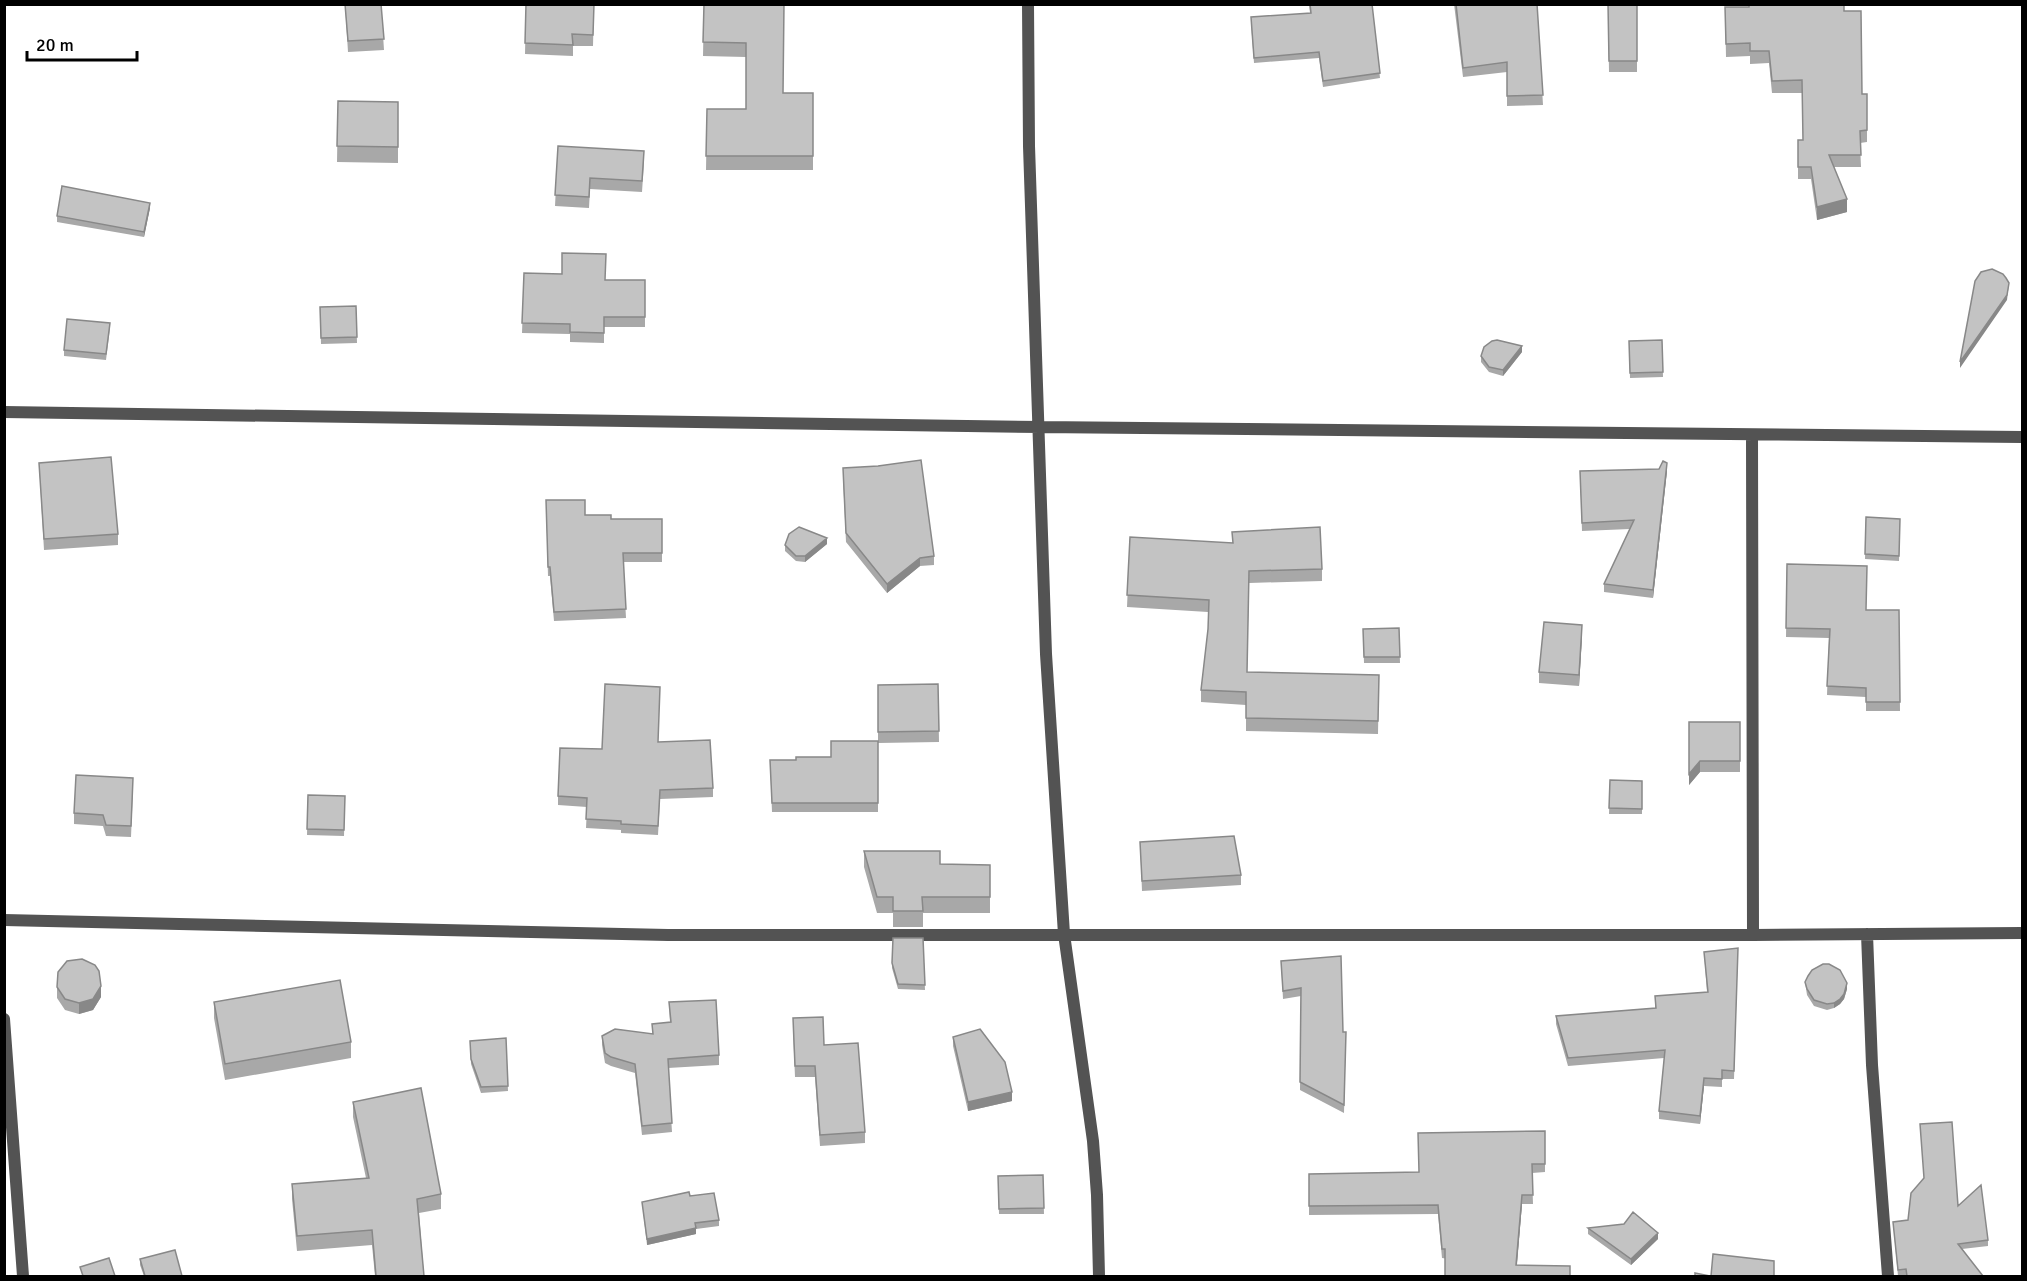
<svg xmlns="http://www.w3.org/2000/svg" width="2027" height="1281" viewBox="0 0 2027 1281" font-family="Signika,sans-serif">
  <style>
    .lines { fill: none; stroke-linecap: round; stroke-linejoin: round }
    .street { stroke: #535353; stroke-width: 12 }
    .wall { fill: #a8a8a8 }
    .shaded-wall { fill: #888 }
    .building { fill: #c3c3c3; stroke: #888; stroke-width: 1.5 }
  </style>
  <rect width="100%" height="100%" fill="#fff"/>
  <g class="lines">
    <!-- street -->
    <path class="street" d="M1028 4 1029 146 1046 654 1064 934 1093 1141 1097 1195 1099 1276
      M4 412 1040 427 2022 437
      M1752 435 1753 935
      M4 920 668 935H1753L2022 933
      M1867 934 1872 1065 1888 1276
      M4 1019 23 1276"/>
  </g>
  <!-- wall -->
  <path class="wall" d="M345 4H381L384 50 348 52Z
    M526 4H594L593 46H573V56L525 54Z
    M704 4H784L783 93H813V170H706L707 109H746V57L703 56Z
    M1309 4H1372L1380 78 1323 87 1319 58 1254 63 1251 23 1310 13Z
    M1454 4H1537L1543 105 1507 106V72L1463 77Z
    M1608 4H1637V72H1609Z
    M1725 7 1844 11 1862 94H1867V142L1860 143 1861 167H1834L1847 212 1817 220 1811 179H1798V140H1803L1802 93H1772L1769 63 1750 64V56L1726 57Z
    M338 101 398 102V163L337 162Z
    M558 146 644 162 642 192 590 189 589 208 555 206Z
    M150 208 144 237 57 222V216Z
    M524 273 606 280H645V327H604V343L570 342V334L522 333Z
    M356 306 357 343 321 344 320 307Z
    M110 328 106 360 64 356V350Z
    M1662 340 1663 377 1630 378 1629 341Z
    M1522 352 1503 376 1489 372 1481 362V356Z
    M39 463 118 534V545L44 550Z
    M878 466 934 556V565L920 566 887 593 846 542 843 477Z
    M1580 471H1667L1653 598 1604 592V584L1630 529 1582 531Z
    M546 500 585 515 611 519H662V562H623L626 618 554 621 550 576H548Z
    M1866 517 1900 519 1899 561 1865 559Z
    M1130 537 1322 569V581L1249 583 1247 672 1379 675 1378 734 1246 731V705L1201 702V690L1208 629V612L1127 607Z
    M827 544 805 562 796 561 785 551V545Z
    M1787 564 1866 610H1899L1900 711H1866V697L1827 695 1829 638 1786 637Z
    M1399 628 1400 663H1364L1363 629Z
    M1582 636 1579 686 1539 683V672Z
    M938 684 939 742 878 743V812H772L770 760H796L831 757 878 741V685Z
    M1689 722H1740V772H1700L1689 785Z
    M658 742 713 788V797L660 799 658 835 621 833V830L586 828 587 807 558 805V796L602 749Z
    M1610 780 1642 781V814H1609Z
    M133 789 131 837 106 836 103 826 74 824V813Z
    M308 795 345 796 344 836 307 835Z
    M1140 842 1241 875V885L1142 891Z
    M864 851 940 864 990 865V913H923V927H893V913H877L864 867Z
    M893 938H923L925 990 898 989 892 968Z
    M1738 948 1734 1079H1722V1087L1704 1086 1700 1124 1659 1119V1111L1664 1058 1568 1066 1556 1024V1016L1655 1008V996L1707 992 1704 952Z
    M1281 961 1343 1032H1346L1344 1113 1300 1090 1301 996 1283 999Z
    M1805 982 1847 989 1844 999 1840 1004 1834 1008 1827 1010 1814 1006 1807 995Z
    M57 987 101 997 93 1010 79 1014 65 1010 57 998Z
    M214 1002 351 1042V1058L225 1080 214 1018Z
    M669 1002 719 1055V1065L668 1068 672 1132 642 1135 635 1073 611 1066 605 1063 602 1045V1036L653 1034 652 1024 670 1023Z
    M793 1029 824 1045 865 1132V1143L820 1146 815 1077H795Z
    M953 1037 1012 1101 968 1111 953 1046Z
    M506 1038 508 1091 481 1093 471 1064 470 1041Z
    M353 1102 441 1194V1209L419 1213 424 1276H375L372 1245 297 1251 292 1199V1184L366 1178 353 1117Z
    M1545 1131V1172L1532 1173 1533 1204H1522L1517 1265 1570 1276 1442 1258 1438 1214 1309 1215V1174L1419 1172Z
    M1043 1175 1044 1214H999L998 1176Z
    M690 1196 719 1220V1226L696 1229V1234L647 1245 642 1202Z
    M1958 1206 1988 1240V1246L1962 1249 1983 1276H1906V1275L1898 1276 1893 1222 1908 1220Z
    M1588 1228 1658 1239 1631 1265 1588 1234Z
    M140 1259 182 1276H144L140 1265Z"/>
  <!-- shaded-wall -->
  <path class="shaded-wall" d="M1847 199V212L1817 220V207Z
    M150 203V208L144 237V232Z
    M2009 283 2007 300 1960 368V362Z
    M1522 346V352L1503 376V370Z
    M1667 463V471L1653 598V590Z
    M827 538V544L805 562V556Z
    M920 558V566L887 593V584Z
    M1582 625V636L1579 686V675Z
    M1700 761V772L1689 785V774Z
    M1847 983V989L1844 999 1840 1004 1834 1008V1003Z
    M101 986V997L93 1010 79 1014V1003Z
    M1704 1078V1086L1700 1124V1116Z
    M1012 1092V1101L968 1111V1102Z
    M1522 1195V1204L1516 1274V1265Z
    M696 1228V1234L647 1245V1239Z
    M1658 1233V1239L1631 1265V1259Z"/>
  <!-- building -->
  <path class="building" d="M345 4H381L384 39 348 41Z
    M526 4H594L593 35 572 34 573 45 525 43Z
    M704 4H784L783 93H813V156H706L707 109H746V43L703 42Z
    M1310 4H1372L1380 73 1323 81 1319 52 1254 58 1251 17 1311 13Z
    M1456 4H1537L1543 95 1507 96V62L1463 68Z
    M1608 4H1637V61H1609Z
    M1749 4H1844V11H1861L1862 94H1867V130L1860 131 1861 155H1829L1847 199 1817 207 1811 167H1798V140H1803L1802 80 1772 81 1769 51H1750V43L1726 44 1725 7H1749Z
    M338 101 398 102V147L337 146Z
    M558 146 644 151 642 181 590 178 589 197 555 195Z
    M62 186 150 203 144 232 57 216Z
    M562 253 606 254 605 280H645V317H604V333L570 332V324L522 323 524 273 562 274Z
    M1992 269 2003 274 2006 278 2009 283 2007 295 1960 362 1975 281 1981 272Z
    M356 306 357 337 321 338 320 307Z
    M67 319 110 323 106 354 64 350Z
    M1497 340 1522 346 1503 370 1489 367 1481 356 1484 347 1492 341Z
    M1662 340 1663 372 1630 373 1629 341Z
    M111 457 118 534 44 539 39 463Z
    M921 460 934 556 920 558 887 584 846 533 843 468 878 466Z
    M1663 461 1667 463 1653 590 1604 584 1634 520 1582 523 1580 471 1659 469Z
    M546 500H585V515H611V519H662V553H623L626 609 554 612 550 567H548Z
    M1866 517 1900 519 1899 556 1865 554Z
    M799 527 827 538 805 556H796L785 545 789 534Z
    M1320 527 1322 569 1249 571 1247 672 1379 675 1378 721 1246 718V692L1201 690 1208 629 1209 600 1127 595 1130 537 1233 543 1232 532Z
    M1787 564 1867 566 1866 610H1899L1900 702H1866V688L1827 686 1830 629 1786 628Z
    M1544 622 1582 625 1579 675 1539 672Z
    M1399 628 1400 657H1364L1363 629Z
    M605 684 660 687 658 742 710 740 713 788 660 790 658 826 621 824V821L586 819 587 798 558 796 560 748 602 749Z
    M938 684 939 731 878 732V685Z
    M1689 722H1740V761H1700L1689 774Z
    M831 741H878V803H772L770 760H796V757H831Z
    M76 775 133 778 131 826 106 825 103 815 74 813Z
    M1610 780 1642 781V809L1609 808Z
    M308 795 345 796 344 830 307 829Z
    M1234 836 1241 875 1142 881 1140 842Z
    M864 851H940V864L990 865V897H922L923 911H893V897H877Z
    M893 938H923L925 985 898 984 892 963Z
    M1738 948 1734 1071 1722 1070V1079L1704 1078 1700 1116 1659 1111 1665 1050 1568 1058 1556 1016 1656 1008 1655 996 1708 992 1704 952Z
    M1341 956 1343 1032H1346L1344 1105 1300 1082 1301 988 1283 991 1281 961Z
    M82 959 95 965 99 971 101 986 93 999 79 1003 65 999 57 987 58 972 67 961Z
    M1823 964H1829L1840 970 1847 983 1844 994 1840 999 1834 1003 1827 1004 1814 1000 1807 989 1805 982 1808 976 1812 970Z
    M340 980 351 1042 225 1064 214 1002Z
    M716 1000 719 1055 668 1059 672 1123 642 1126 635 1064 611 1057 605 1053 602 1036 615 1029 653 1034 652 1024 671 1022 669 1002Z
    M823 1017 824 1045 858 1043 865 1132 820 1135 815 1066H795L793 1018Z
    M980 1029 1005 1062 1012 1092 968 1102 953 1037Z
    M506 1038 508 1086 481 1087 471 1059 470 1041Z
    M421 1088 441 1194 417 1199 424 1276H376L372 1230 297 1236 292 1184 369 1178 353 1102Z
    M1952 1122 1958 1206 1981 1185 1988 1240 1958 1244 1983 1276H1907L1906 1269 1898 1270 1893 1222 1908 1220 1911 1193 1924 1178 1920 1124Z
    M1545 1131V1164H1532L1533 1195H1522L1516 1265 1570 1266V1276H1445V1249H1442L1438 1205 1309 1206V1174L1419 1172 1418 1133Z
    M1043 1175 1044 1208 999 1209 998 1176Z
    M689 1192 690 1196 714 1193 719 1220 695 1223 696 1228 647 1239 642 1202Z
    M1633 1212 1658 1233 1631 1259 1588 1228 1624 1224Z
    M175 1250 182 1276H145L140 1259Z
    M1713 1254 1774 1261V1276H1711Z
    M109 1258 115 1276H83L80 1267Z
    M1695 1273 1710 1276H1695Z"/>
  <!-- border -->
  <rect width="2027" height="1281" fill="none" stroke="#000000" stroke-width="12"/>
  <!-- scale -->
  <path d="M27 51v9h110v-9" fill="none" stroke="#000000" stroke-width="3"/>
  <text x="36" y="51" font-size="18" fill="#000000" stroke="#ffffff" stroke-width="4.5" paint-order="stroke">20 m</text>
</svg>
